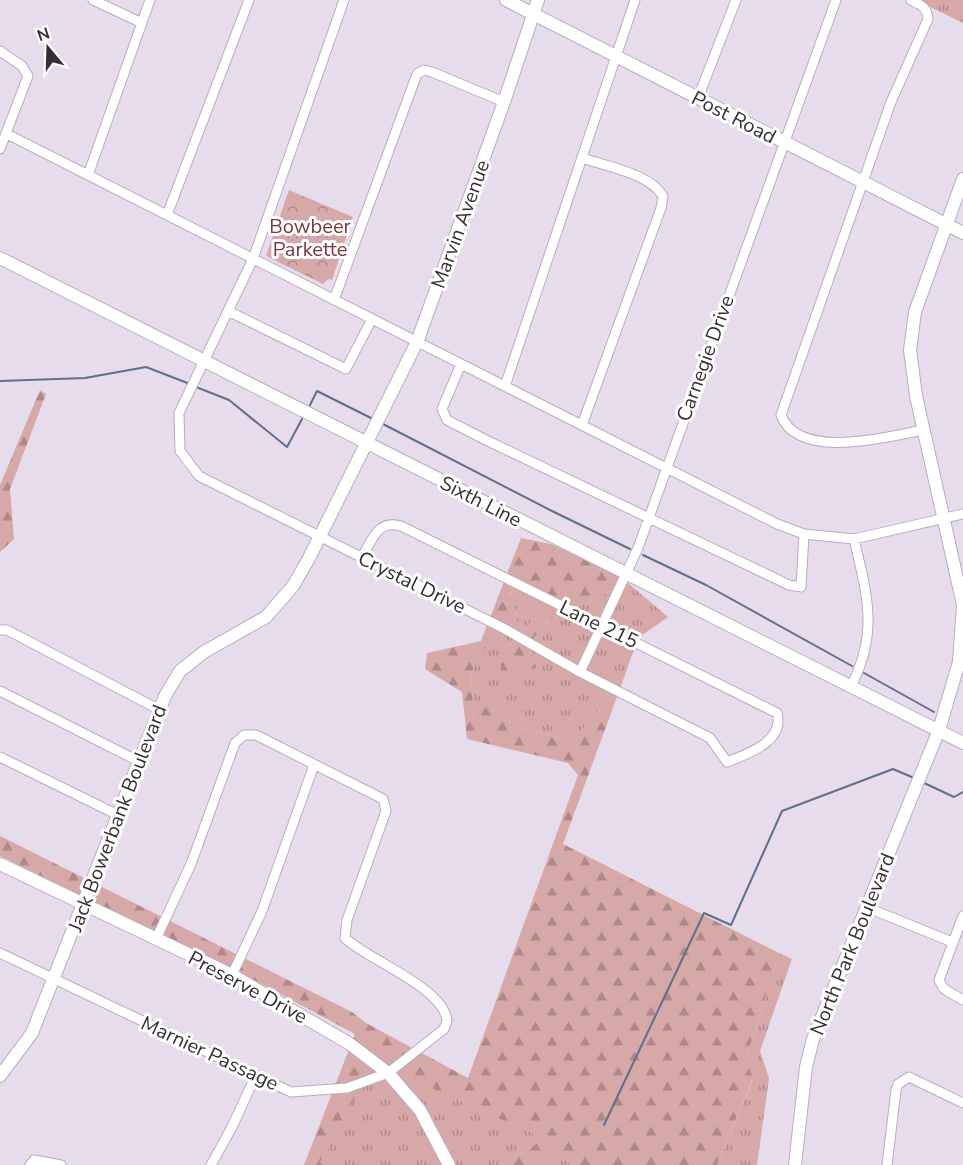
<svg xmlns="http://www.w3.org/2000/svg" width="963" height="1165" viewBox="0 0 963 1165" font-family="'Nunito Sans',sans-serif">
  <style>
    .grass { fill: url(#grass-tufts) }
    .forest { fill: url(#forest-firs) }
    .park { fill: url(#park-crowns) }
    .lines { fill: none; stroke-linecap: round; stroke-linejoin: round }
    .stream { stroke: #5d708c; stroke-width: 2 }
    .minor-casing { stroke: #b8adbd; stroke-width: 11 }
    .tertiary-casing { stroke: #b8adbd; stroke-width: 14 }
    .minor { stroke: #fff; stroke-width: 9 }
    .tertiary { stroke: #fff; stroke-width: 12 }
    .labels { text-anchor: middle; stroke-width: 6; stroke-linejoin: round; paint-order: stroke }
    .street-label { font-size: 20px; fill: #342f35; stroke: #fff }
    .park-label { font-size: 20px; fill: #7c373b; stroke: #fff }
  </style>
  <defs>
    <pattern id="grass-tufts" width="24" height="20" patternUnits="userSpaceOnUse" patternTransform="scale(1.5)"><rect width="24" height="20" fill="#d7a8a8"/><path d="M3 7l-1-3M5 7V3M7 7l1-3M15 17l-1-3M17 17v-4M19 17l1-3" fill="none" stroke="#af898a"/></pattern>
    <pattern id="forest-firs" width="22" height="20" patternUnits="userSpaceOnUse" patternTransform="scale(1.5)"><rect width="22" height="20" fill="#d7a8a8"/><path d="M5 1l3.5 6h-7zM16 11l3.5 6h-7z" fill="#af898a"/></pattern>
    <pattern id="park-crowns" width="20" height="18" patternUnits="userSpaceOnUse" patternTransform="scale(1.5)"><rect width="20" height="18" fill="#d7a8a8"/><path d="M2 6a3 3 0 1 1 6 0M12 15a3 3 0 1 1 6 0" fill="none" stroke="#af898a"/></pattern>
  </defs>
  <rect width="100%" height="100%" fill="#e7dcec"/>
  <!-- grass -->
  <path class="grass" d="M916 0H963V23Z
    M621 577 668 617 638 638 621 686 572 741 511 726 491 689 474 723 471 672 495 633 519 620 509 595 518 587 544 609 501 653 531 641 549 620 619 587Z
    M779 953 792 959 760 1051 769 1078 757 1165H717L753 1079 746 1059Z
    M374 1061 546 1139 500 1165H323L320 1162Z
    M556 1148 571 1165H533Z"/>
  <!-- forest -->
  <path class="forest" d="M40 390 46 394 10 489 14 539 0 552V485Z
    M521 538 551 544 621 577 619 587 549 620 531 641 536 668 501 675V653L544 609 518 588 509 594 519 620 495 633 471 672 474 721 491 688 511 726 572 741 621 686 563 844 779 953 746 1059 753 1078 717 1165H571L556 1148 533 1165H500L545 1139 374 1062 320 1162 323 1165H304L355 1034 241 973 0 856V836L352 1012 366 1023 468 1078 578 775 568 763 467 739 462 692 425 669 427 653 481 641Z"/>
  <!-- park -->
  <path class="park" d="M289 190 353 217 332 280 328 279 323 284 266 256Z"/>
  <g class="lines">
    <!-- stream -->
    <path class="stream" d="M0 381 85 378 146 367 190 384
      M196 387 229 400 287 447 302 419
      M310 405 317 391 371 418
      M383 424 552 511 630 549
      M643 555 706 585 852 666
      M864 673 934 712
      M922 782 954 797 963 792
      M604 1125 704 913 731 925 782 811 893 769 914 778"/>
    <defs>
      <path id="minor" d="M93 0 142 23
        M344 0 253 259 179 413 180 451 199 476 505 629 580 672 710 738 727 762C748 754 785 741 777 713L401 526C378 519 372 540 362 557
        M911 0C921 5 927 7 928 19L891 102 781 415C798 461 888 437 923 430
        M0 51 22 66 28 76 0 149
        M698 98 736 0
        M7 134 777 524 804 534 854 539 963 514
        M88 175 150 0
        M167 215 249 0
        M334 300 417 74 424 70 432 72 504 102
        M228 311 346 369 372 319
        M461 364 442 409 447 420 486 440 789 585 801 587 804 534
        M505 386 635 0
        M582 425 661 208 663 196C649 173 607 167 583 158
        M0 630H7L158 709
        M580 672 638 548 836 0
        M851 686C879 632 867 595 854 539
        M0 691 138 761
        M0 757 118 815
        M866 907 952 942
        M963 916 939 980 944 989 963 1000
        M0 953 291 1092 347 1088 388 1073 444 1029 447 1021C445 988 366 959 345 938L347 920 386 811 383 799 256 735H244L235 743 191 864 156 939
        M232 975 262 911 314 765
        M30 1165 34 1160 61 1165
        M211 1165 232 1127 256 1075
        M887 1165 896 1090 898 1084 909 1077 963 1103"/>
      <path id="tertiary" d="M506 0 963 233
        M0 258 963 743
        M0 864 232 975 350 1044 388 1073 420 1110 449 1165
        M0 1076 32 1033 165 696 180 671 204 652 266 617 293 586 308 560 417 342 504 102 538 0
        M795 1165 806 1067 813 1039 939 730 959 662 963 605 916 396 910 350 915 312 963 179"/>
    </defs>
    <!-- minor casing -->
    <use href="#minor" class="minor-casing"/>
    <!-- tertiary casing -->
    <use href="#tertiary" class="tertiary-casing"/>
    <!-- minor -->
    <use href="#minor" class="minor"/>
    <!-- tertiary -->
    <use href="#tertiary" class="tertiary"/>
  </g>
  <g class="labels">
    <!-- street labels -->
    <g class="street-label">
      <text transform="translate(734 117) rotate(27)" y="7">Post Road</text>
      <text transform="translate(460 224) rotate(-70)" y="7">Marvin Avenue</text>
      <text transform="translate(705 358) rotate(-70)" y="7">Carnegie Drive</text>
      <text transform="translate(481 501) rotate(27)" y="7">Sixth Line</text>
      <text transform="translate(412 582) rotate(26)" y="7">Crystal Drive</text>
      <text transform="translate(599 624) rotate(26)" y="7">Lane 215</text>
      <text transform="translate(117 818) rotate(-69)" y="7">Jack Bowerbank Boulevard</text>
      <text transform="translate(852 944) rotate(-68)" y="7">North Park Boulevard</text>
      <text transform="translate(248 987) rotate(28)" y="7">Preserve Drive</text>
      <text transform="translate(210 1053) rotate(25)" y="7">Marnier Passage</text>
    </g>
    <!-- park labels -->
    <g class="park-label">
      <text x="310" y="233">Bowbeer<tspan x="310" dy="23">Parkette</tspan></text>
    </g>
  </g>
  <!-- north arrow -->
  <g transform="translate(48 48) rotate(341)" stroke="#ffffff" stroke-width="4.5" paint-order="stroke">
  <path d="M0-4.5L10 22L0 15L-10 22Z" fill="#342f35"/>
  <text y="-9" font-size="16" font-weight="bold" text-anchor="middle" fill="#342f35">N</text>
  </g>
</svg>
